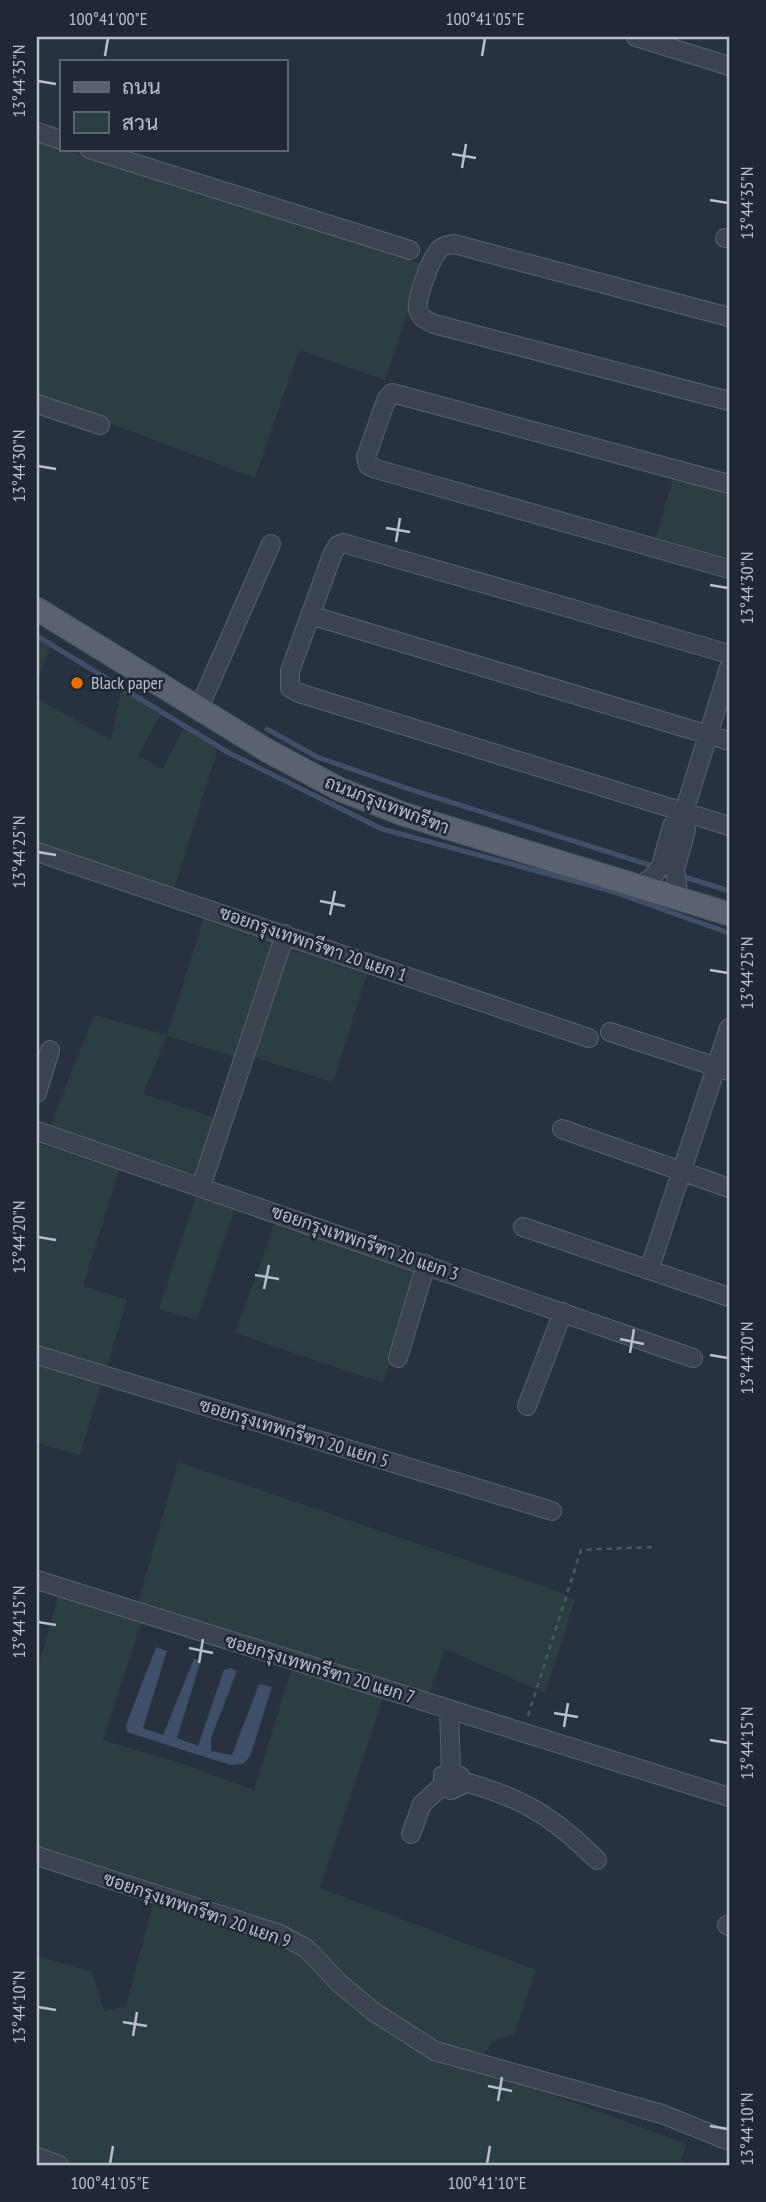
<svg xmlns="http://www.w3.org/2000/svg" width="766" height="2202" viewBox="0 0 766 2202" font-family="'PT Sans Narrow',Sarabun,sans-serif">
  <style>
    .green { fill: #2b3f42 }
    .water { fill: #404f69 }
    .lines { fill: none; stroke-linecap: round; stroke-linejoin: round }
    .stream { stroke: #404f69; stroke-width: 5 }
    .minor-casing { stroke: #5a616d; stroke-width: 20 }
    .major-casing { stroke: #454c59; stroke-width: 25 }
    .path { stroke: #4a5c60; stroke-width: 2.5; stroke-dasharray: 5 5; stroke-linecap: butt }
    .minor { stroke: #3c4350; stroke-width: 18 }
    .major { stroke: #5a626f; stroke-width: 23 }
    .ticks { fill: none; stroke: #b8beca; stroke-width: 2.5 }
    .food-dot { fill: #e8710a; stroke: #212835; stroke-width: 2.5 }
    .labels { text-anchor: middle; stroke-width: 5; stroke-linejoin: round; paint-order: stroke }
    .poi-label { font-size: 18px; fill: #b8beca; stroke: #212835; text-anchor: start }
    .street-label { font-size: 18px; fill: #b8beca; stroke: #212835 }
    .neatline { fill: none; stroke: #b8beca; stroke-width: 2.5 }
    .ticks-label { font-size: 18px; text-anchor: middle; fill: #b8beca }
  </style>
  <rect width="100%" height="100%" fill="#283140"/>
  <!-- green -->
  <path class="green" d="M37 142 334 232 424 265 385 380 299 350 255 478 37 396Z
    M673 478 729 494V558L656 538Z
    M37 637 51 645 37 682Z
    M122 685 162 712 138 756 162 769 185 726 218 748 174 889 37 844V698L111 740Z
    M204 917 277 942 236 1057 167 1036 143 1094 218 1119 198 1175 49 1129 94 1015 167 1035Z
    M286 948 367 974 333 1082 252 1057Z
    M37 1143 119 1170 83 1286 127 1300 106 1369 37 1347Z
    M198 1191 236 1205 197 1320 159 1309Z
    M277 1218 421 1267 383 1383 235 1333Z
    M37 1363 101 1384 80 1455 37 1443Z
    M178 1462 557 1591 575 1600 545 1693 445 1649 428 1697 138 1603Z
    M58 1597 141 1623 103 1740 177 1762 254 1790 292 1668 383 1698 320 1888 536 1970 514 2035 495 2039 483 2055 445 2044 408 2028 360 1992 331 1961 303 1937 222 1904 37 1846V1671Z
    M153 1904 284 1942 386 2032 431 2056 576 2103 686 2144 680 2165H74L37 2151V1956L92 1972 104 2011 126 2006Z"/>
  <!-- water -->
  <path class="water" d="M156 1647 167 1651 143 1728 163 1735 194 1659 201 1660 177 1738 198 1746 224 1670 231 1668 237 1671 211 1738V1751L232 1755 259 1684 272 1687 250 1756 243 1764 230 1765 127 1732 126 1725Z"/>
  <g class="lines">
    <!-- stream -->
    <path class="stream" d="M37 636 229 753 382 829 611 891 729 933
      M267 729 317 757 409 789 656 867
      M679 875 729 891"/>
    <defs>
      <path id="minor" d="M636 37 729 66
        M37 132 61 140
        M89 149 410 250
        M725 238H729
        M729 317 454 244C448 245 443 245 439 250 431 258 416 298 418 309 420 318 426 320 434 324L729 401
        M37 404 100 425
        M729 484 392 393 387 398 366 457 368 465 376 469 729 569
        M310 615 729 741
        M729 654 343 543 338 545 333 553 290 671V688L299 693 729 826
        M199 708 271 544
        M37 852 589 1038
        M639 887 653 876 661 866 672 826 684 812
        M679 899 675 870 686 830 684 812 729 668
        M610 1032 729 1071
        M37 1093 50 1050
        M562 1129 729 1188
        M37 1131 693 1358
        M201 1187 285 934
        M523 1227 729 1297
        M649 1270 729 1028
        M37 1355 552 1511
        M398 1358 426 1264
        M527 1406 563 1312
        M37 1580 729 1797
        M449 1709 451 1771
        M461 1781C521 1797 553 1816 597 1860
        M411 1834 422 1804 443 1785V1775L451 1771 460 1776V1786L451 1790 443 1785
        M37 1856 280 1934 307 1949 339 1983 374 2012 435 2051 662 2114 729 2141
        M727 1925 729 1926
        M37 2157 59 2165"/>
      <path id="major" d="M37 609 268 751 341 790 403 814 729 914"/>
    </defs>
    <!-- minor casing -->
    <use href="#minor" class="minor-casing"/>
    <!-- major casing -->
    <use href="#major" class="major-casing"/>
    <!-- path -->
    <path class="path" d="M528 1716 581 1550 652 1547"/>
    <!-- minor -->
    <use href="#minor" class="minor"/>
    <!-- major -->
    <use href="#major" class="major"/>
  </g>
  <!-- ticks -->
  <path class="ticks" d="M105 56 108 38M482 56 485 38M38 81 56 84M452 154 476 158M462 168 466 144M710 200 728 203M38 466 56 469M386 528 410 532M396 542 400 518M710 585 728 588M38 852 56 855M320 901 345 906M330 915 335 891M710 970 728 973M38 1237 56 1240M255 1275 279 1279M264 1289 269 1265M620 1339 644 1344M630 1353 634 1329M710 1355 728 1358M38 1622 56 1625M189 1648 213 1653M199 1663 203 1639M554 1713 578 1717M564 1727 568 1703M710 1740 728 1743M38 2007 56 2010M123 2022 147 2026M133 2036 137 2012M488 2086 512 2091M498 2101 502 2077M710 2126 728 2129M110 2164 113 2146M487 2164 490 2146"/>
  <!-- markers -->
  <circle class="food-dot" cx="77" cy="683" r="7"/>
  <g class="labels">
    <!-- poi labels -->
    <g class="poi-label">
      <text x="91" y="689">Black paper</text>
    </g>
    <!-- street labels -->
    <g class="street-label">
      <text transform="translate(387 805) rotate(21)" y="6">ถนนกรุงเทพกรีฑา</text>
      <text transform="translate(313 944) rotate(19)" y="6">ซอยกรุงเทพกรีฑา 20 แยก 1</text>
      <text transform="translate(365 1243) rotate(19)" y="6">ซอยกรุงเทพกรีฑา 20 แยก 3</text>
      <text transform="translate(294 1433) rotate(17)" y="6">ซอยกรุงเทพกรีฑา 20 แยก 5</text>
      <text transform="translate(320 1669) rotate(17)" y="6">ซอยกรุงเทพกรีฑา 20 แยก 7</text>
      <text transform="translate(197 1910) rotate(19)" y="6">ซอยกรุงเทพกรีฑา 20 แยก 9</text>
    </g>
  </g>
  <!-- border -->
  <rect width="766" height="2202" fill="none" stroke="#212835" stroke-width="77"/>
  <!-- legend -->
  <rect x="60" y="60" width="228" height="91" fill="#212835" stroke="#5d6471" stroke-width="2"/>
  <rect x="74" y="82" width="35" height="10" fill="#5a626f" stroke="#5d6471" stroke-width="2"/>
  <text x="122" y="94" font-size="21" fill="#b8beca">ถนน</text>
  <rect x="74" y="112" width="35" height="21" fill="#2b3f42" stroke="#5d6471" stroke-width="2"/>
  <text x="122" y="130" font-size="21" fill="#b8beca">สวน</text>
  <rect x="38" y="38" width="690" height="2126" class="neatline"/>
  <g class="ticks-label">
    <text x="108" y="25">100°41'00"E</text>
    <text x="485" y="25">100°41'05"E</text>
    <text transform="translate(19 81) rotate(-90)" y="6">13°44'35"N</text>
    <text transform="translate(747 203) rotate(-90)" y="6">13°44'35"N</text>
    <text transform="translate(19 466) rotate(-90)" y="6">13°44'30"N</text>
    <text transform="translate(747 588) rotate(-90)" y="6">13°44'30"N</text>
    <text transform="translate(19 852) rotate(-90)" y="6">13°44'25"N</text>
    <text transform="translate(747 973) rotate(-90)" y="6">13°44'25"N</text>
    <text transform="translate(19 1237) rotate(-90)" y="6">13°44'20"N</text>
    <text transform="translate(747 1358) rotate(-90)" y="6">13°44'20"N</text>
    <text transform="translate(19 1622) rotate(-90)" y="6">13°44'15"N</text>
    <text transform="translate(747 1743) rotate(-90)" y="6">13°44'15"N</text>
    <text transform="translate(19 2007) rotate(-90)" y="6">13°44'10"N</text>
    <text transform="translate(747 2129) rotate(-90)" y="6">13°44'10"N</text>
    <text x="110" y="2189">100°41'05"E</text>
    <text x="487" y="2189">100°41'10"E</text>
  </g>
</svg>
